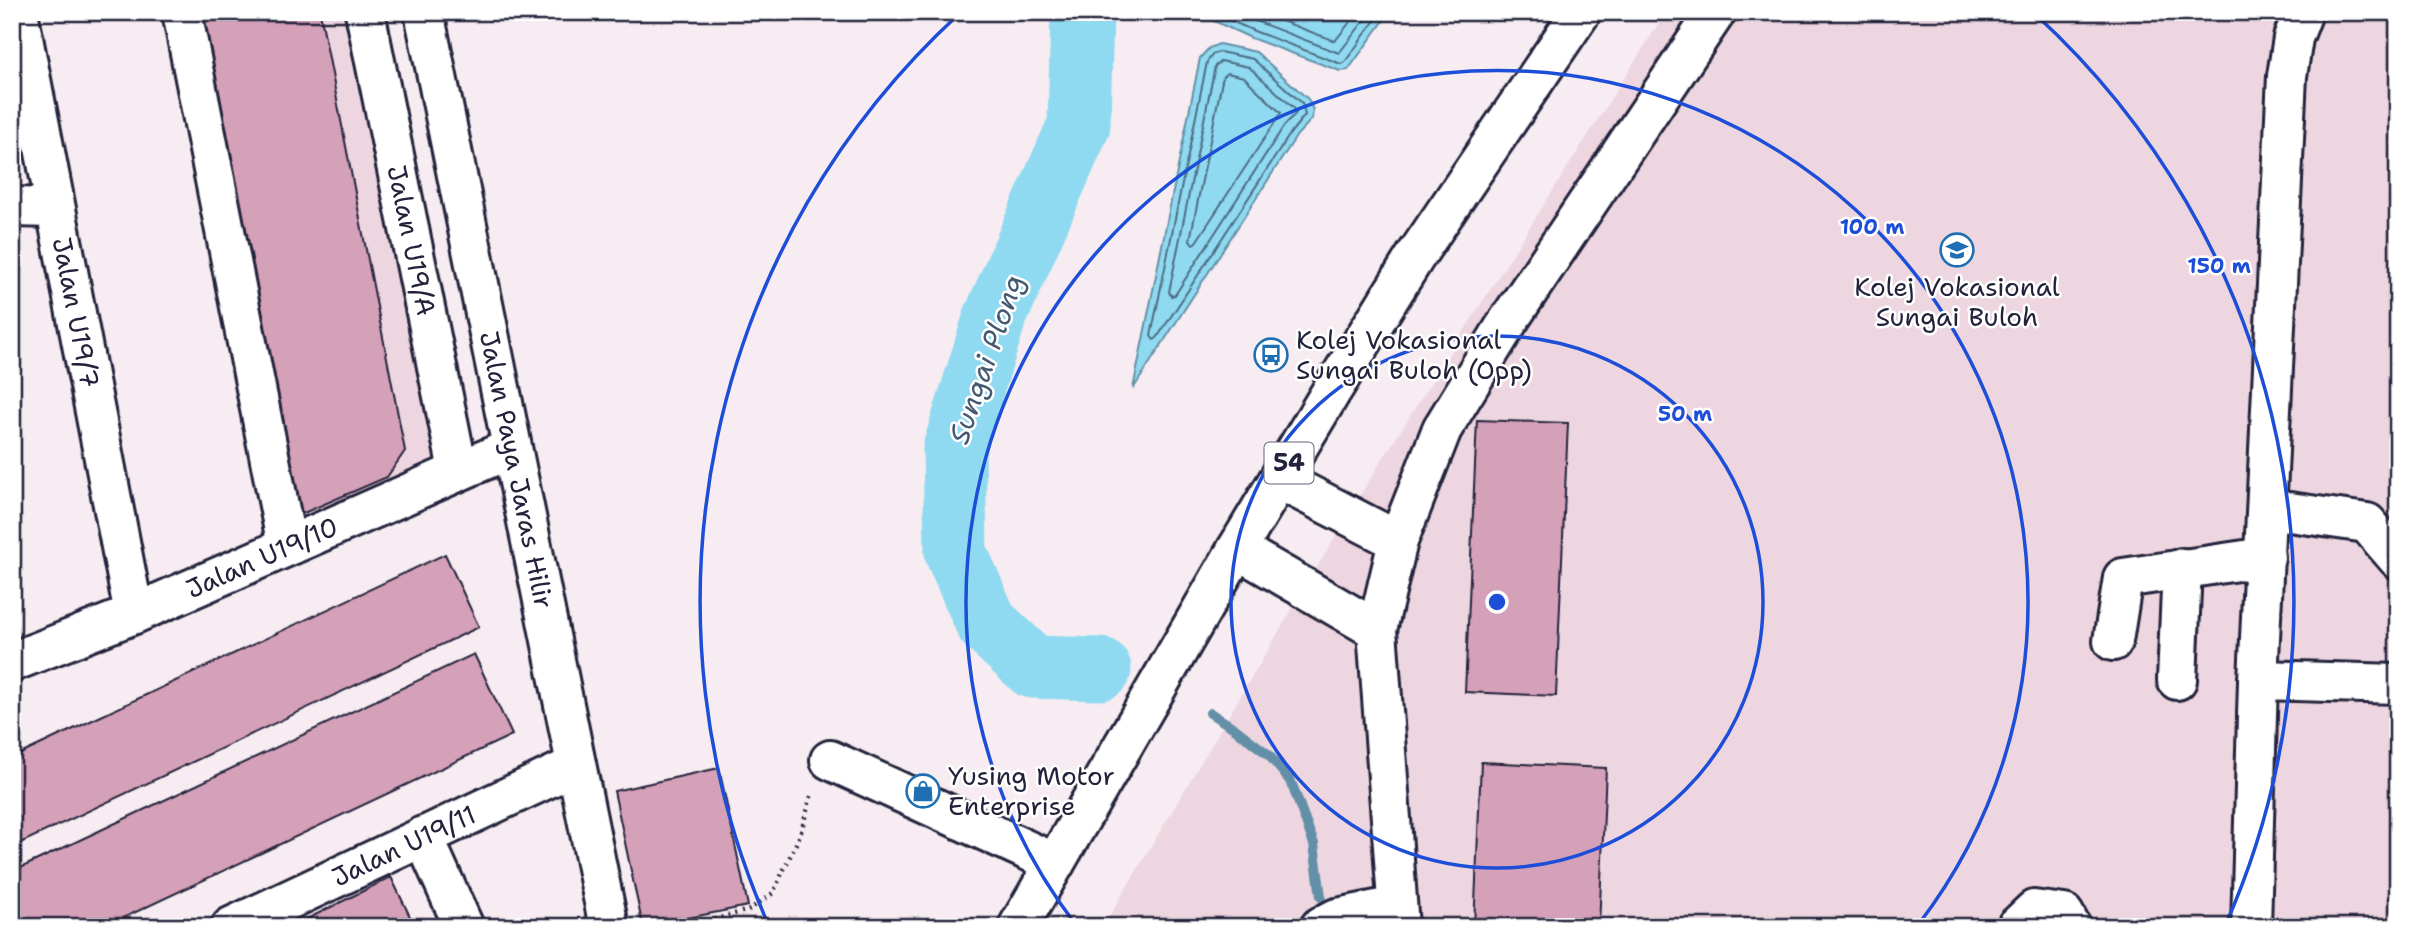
<svg xmlns="http://www.w3.org/2000/svg" width="2410" height="939" viewBox="0 0 2410 939" font-family="'Shantell Sans',sans-serif">
  <style>
    .built { fill: #edd6e0 }
    .water { fill: #8fdaf0; stroke: #6390a8; stroke-width: 2 }
    .lines { fill: none; stroke-linecap: round; stroke-linejoin: round }
    .shore { stroke: #4e6c83; stroke-width: 2 }
    .stream { stroke: #6390a8; stroke-width: 10 }
    .river { stroke: #8fdaf0; stroke-width: 63 }
    .building { fill: #d5a1b9; stroke: #22223b; stroke-width: 2 }
    .minor-casing { stroke: #22223b; stroke-width: 44 }
    .highway-casing { stroke: #22223b; stroke-width: 44 }
    .path { stroke: #22223b; stroke-width: 4.5; stroke-dasharray: 2 5; stroke-linecap: butt }
    .minor { stroke: #fff; stroke-width: 38 }
    .highway { stroke: #fff; stroke-width: 38 }
    .ring { fill: none; stroke: #1d4ed8; stroke-width: 3.5 }
    .labels { text-anchor: middle; stroke-width: 5; stroke-linejoin: round; paint-order: stroke }
    .shield { fill: #fff; stroke: #646476; stroke-width: 2 }
    .shield-label { font-size: 24px; font-weight: bold; fill: #22223b }
    .street-label { font-size: 26px; fill: #22223b; stroke: #fff }
    .poi-label { font-size: 26px; fill: #22223b; stroke: #fff; text-anchor: start }
    .water-label { font-size: 28px; font-style: italic; fill: #435971; stroke: #fff }
    .centre { fill: #1d4ed8; stroke: #fff; stroke-width: 3.5 }
    .ring-label { font-size: 21px; text-anchor: middle; font-weight: bold; fill: #1d4ed8; stroke: #fff; stroke-width: 5; stroke-linejoin: round; paint-order: stroke }
  </style>
  <rect width="100%" height="100%" fill="#f7ecf1"/>
  <filter id="ink" filterUnits="userSpaceOnUse"><feTurbulence type="fractalNoise" baseFrequency=".0143" numOctaves="2"/><feDisplacementMap in="SourceGraphic" scale="14" xChannelSelector="R" yChannelSelector="G"/><feConvolveMatrix kernelMatrix="1 2 1 2 8 2 1 2 1" color-interpolation-filters="sRGB"/></filter>
  <g filter="url(#ink)">
    <!-- built -->
    <path class="built" d="M189 12H353L442 463 293 529Z
      M1666 12H2398V927H1103L1365 487Z"/>
    <!-- water -->
    <path class="water" d="M1201 12H1390L1348 70 1340 71 1251 38 1201 15Z
      M1219 44 1256 52 1308 99 1313 110 1312 119 1297 135 1133 389 1200 58 1209 48Z"/>
    <g class="lines">
      <!-- shore -->
      <path class="shore" d="M1211 12 1254 31 1341 64 1345 62 1381 12
        M1232 12 1339 53 1371 12
        M1258 12 1335 41 1358 12
        M1220 52 1253 59 1302 103 1305 115 1292 131 1157 338 1154 340 1151 336 1207 62 1213 54Z
        M1221 61 1249 67 1294 108 1296 113 1284 126 1175 295 1171 296 1169 292 1215 66Z
        M1227 73 1244 77 1281 113 1196 242 1193 244 1190 240 1223 76Z"/>
      <!-- stream -->
      <path class="stream" d="M1210 713 1234 728 1269 755 1291 782 1314 844 1321 897"/>
      <!-- river -->
      <path class="river" d="M1082 12 1079 125 994 320 954 449 956 553 987 624 1033 667 1100 669"/>
    </g>
    <!-- building -->
    <path class="building" d="M198 12H320L405 451 387 477 292 518Z
      M1477 420 1568 423 1556 696 1465 692Z
      M445 554 479 627 12 847V758Z
      M474 654 512 735 104 927H12V872Z
      M1481 762 1606 768 1599 927H1474Z
      M719 768 748 906 643 927 614 791Z
      M391 877 415 927H291Z"/>
    <g class="lines">
      <defs>
        <g id="minor">
          <path id="s1" d="M18 12 134 614"/>
          <path d="M182 12 287 546"/>
          <path id="s2" d="M365 12 458 470"/>
          <path id="s3" d="M424 12 609 927"/>
          <path d="M12 207 55 208"/>
          <path d="M1280 480 1398 541"/>
          <path d="M2268 509 2367 523 2398 559"/>
          <path d="M1237 549 1377 630"/>
          <path d="M2113 641 2123 578 2265 557"/>
          <path id="s4" d="M12 662 134 614 512 448"/>
          <path d="M2177 680 2182 568"/>
          <path d="M2258 680 2398 684"/>
          <path d="M830 760 1055 863"/>
          <path d="M423 836 464 927"/>
          <path id="s5" d="M231 927 576 765"/>
          <path d="M1320 927 1337 918 1396 906"/>
          <path d="M1399 927 1377 630 1398 541 1442 429 1509 320 1716 12"/>
          <path d="M2016 927 2034 910 2064 914 2071 927"/>
          <path d="M2251 927 2258 680 2287 76 2293 38 2303 12"/>
        </g>
        <path id="highway" d="M1018 927 1237 549 1331 392 1415 257 1581 12"/>
      </defs>
      <!-- minor casing -->
      <use href="#minor" class="minor-casing"/>
      <!-- highway casing -->
      <use href="#highway" class="highway-casing"/>
      <!-- path -->
      <path class="path" d="M687 927 749 910 773 893 800 835 812 793"/>
      <!-- minor -->
      <use href="#minor" class="minor"/>
      <!-- highway -->
      <use href="#highway" class="highway"/>
    </g>
  </g>
  <!-- distance rings -->
  <g class="ring">
    <circle cx="1497" cy="602" r="266"/>
    <path d="M1076 925A531 531 0 1 1 1918 925"/>
    <path d="M769 926A797 797 0 0 1 959 14M2035 14A797 797 0 0 1 2225 926"/>
  </g>
  <!-- icons -->
  <defs>
    <symbol id="university-ring" viewBox="-11 -11 22 22"><circle r="9.5" fill="#fff" stroke="#1f6fb2" stroke-width="1.5"/><path d="M0-5L7-2L0 1L-7-2ZM-4 1L0 2.5L4 1V4Q0 6-4 4Z" fill="#1f6fb2"/></symbol>
    <symbol id="bus-ring" viewBox="-11 -11 22 22"><circle r="9.5" fill="#fff" stroke="#1f6fb2" stroke-width="1.5"/><path d="M-5-6H5V4H4V6H2V4H-2V6H-4V4H-5ZM-3.5-4V0h7V-4ZM-3.5 1.2v1.5H-2V1.2ZM2 1.2v1.5H3.5V1.2Z" fill="#1f6fb2"/></symbol>
    <symbol id="shop-ring" viewBox="-11 -11 22 22"><circle r="9.5" fill="#fff" stroke="#1f6fb2" stroke-width="1.5"/><path d="M-5-2.5h2.3a2.7 3.5 0 0 1 5.4 0H5L5.5 6h-11ZM-1.5-2.5h3a1.5 2.3 0 0 0-3 0Z" fill="#1f6fb2"/></symbol>
  </defs>
  <g fill-rule="evenodd">
    <use href="#university-ring" x="1938" y="231" width="38" height="38"/>
    <use href="#bus-ring" x="1252" y="336" width="38" height="38"/>
    <use href="#shop-ring" x="904" y="772" width="38" height="38"/>
  </g>
  <g class="labels">
    <!-- shield labels -->
    <rect class="shield" x="1264.5" y="442.5" width="49" height="41" rx="5"/>
    <g class="shield-label">
      <text x="1289" y="471">54</text>
    </g>
    <!-- street labels -->
    <g class="street-label">
      <text dy="9" stroke="none"><textPath href="#s2" startOffset="233">Jalan U19/A</textPath></text>
      <text dy="9" stroke="none"><textPath href="#s1" startOffset="306">Jalan U19/7</textPath></text>
      <text dy="9" stroke="none"><textPath href="#s3" startOffset="467">Jalan Paya Jaras Hilir</textPath></text>
      <text dy="9" stroke="none"><textPath href="#s4" startOffset="271">Jalan U19/10</textPath></text>
      <text dy="9" stroke="none"><textPath href="#s5" startOffset="191">Jalan U19/11</textPath></text>
    </g>
    <!-- poi labels -->
    <g class="poi-label">
      <text x="1957" y="296" text-anchor="middle">Kolej Vokasional<tspan x="1957" dy="30">Sungai Buloh</tspan></text>
      <text x="1296" y="349">Kolej Vokasional<tspan x="1296" dy="30">Sungai Buloh (Opp)</tspan></text>
      <text x="948" y="785">Yusing Motor<tspan x="948" dy="30">Enterprise</tspan></text>
    </g>
    <!-- water labels -->
    <g class="water-label">
      <text transform="translate(986 359) rotate(-71)" y="10">Sungai Plong</text>
    </g>
  </g>
  <circle cx="1497" cy="602" r="10" class="centre"/>
  <g class="ring-label">
    <text x="1872" y="234">100 m</text>
    <text x="2219" y="273">150 m</text>
    <text x="1685" y="421">50 m</text>
  </g>
  <!-- margin -->
  <rect width="2410" height="939" fill="none" stroke="#fff" stroke-width="42"/>
  <rect x="21" y="21" width="2368" height="897" fill="none" stroke="#22223b" stroke-width="2.5" filter="url(#ink)"/>
</svg>
